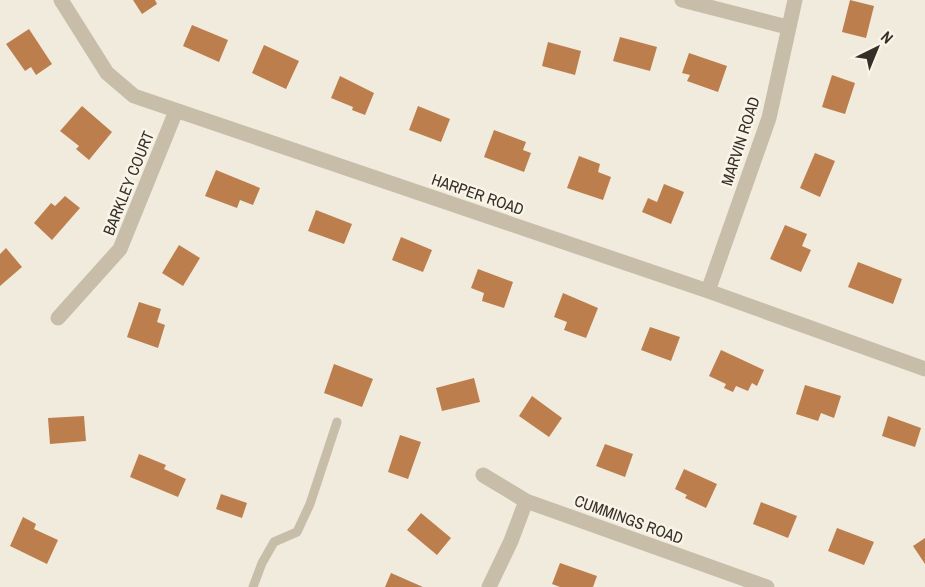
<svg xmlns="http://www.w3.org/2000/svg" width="925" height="587" viewBox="0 0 925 587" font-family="'Archivo Narrow',sans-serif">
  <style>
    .building { fill: #bd7e4d }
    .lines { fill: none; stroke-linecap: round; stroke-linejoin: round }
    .lane { stroke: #c7bda9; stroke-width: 9 }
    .street { stroke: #c7bda9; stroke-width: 15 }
    .labels { text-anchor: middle; stroke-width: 5; stroke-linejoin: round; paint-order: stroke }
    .street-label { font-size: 16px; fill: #352f28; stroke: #f8f4e8 }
  </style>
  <rect width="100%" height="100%" fill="#f0ebdc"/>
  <!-- building -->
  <path class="building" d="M133 0H155L157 4 142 14Z
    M850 0 874 6 866 38 842 32Z
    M192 25 228 40 219 62 183 46Z
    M29 29 52 64 36 75 31 67 25 71 6 44Z
    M620 37 657 47 650 71 613 61Z
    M548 42 581 51 575 75 542 66Z
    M264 45 299 61 286 89 252 73Z
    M689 53 727 66 718 92 687 81 690 75 682 73Z
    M832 75 855 83 845 114 822 107Z
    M340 76 374 93 365 115 352 110 353 107 331 98Z
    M82 106 112 132 89 160 76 149 79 146 60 131Z
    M418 106 450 119 441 142 409 130Z
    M494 130 526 142 523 150 531 153 524 172 484 157Z
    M815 153 835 161 820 197 800 188Z
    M579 156 600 164 598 172 611 177 603 200 567 188Z
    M216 170 260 188 253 205 240 200 237 208 205 196Z
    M664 184 684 192 671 224 642 212 648 198 657 202Z
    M65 196 80 208 52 240 34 223 51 203 55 206Z
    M316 210 352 224 344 244 308 231Z
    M785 225 807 234 802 246 811 250 801 272 770 259Z
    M401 237 432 250 423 272 392 260Z
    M179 245 200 258 183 286 162 273Z
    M6 248 22 267 0 286V254Z
    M858 262 902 279 893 304 848 287Z
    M478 269 513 282 504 308 482 301 484 293 471 288Z
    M563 293 598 308 586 338 564 330 567 322 554 317Z
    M139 302 161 309 157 322 165 325 158 348 127 337Z
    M650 327 680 337 671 361 641 350Z
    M721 350 764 370 757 386 752 383 748 391 736 386 733 392 724 388 726 384 709 376Z
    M334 364 373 379 362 407 324 393Z
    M474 378 480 402 442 411 436 388Z
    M805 385 841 396 834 418 821 413 818 421 796 414Z
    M532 396 562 418 549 437 519 416Z
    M84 416 86 441 50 444 48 418Z
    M888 416 921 428 915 447 882 436Z
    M400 435 421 442 408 479 388 472Z
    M605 444 633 454 625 477 596 466Z
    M139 454 166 465 164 469 186 479 178 497 130 477Z
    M684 469 717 484 706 508 685 498 687 495 675 489Z
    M221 494 247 503 242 518 216 509Z
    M761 502 797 516 788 538 753 524Z
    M421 513 451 538 437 555 407 530Z
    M23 517 36 524 34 529 58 540 47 564 10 546Z
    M837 528 874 542 864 565 828 551Z
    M925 538V564L913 546Z
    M560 563 597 576 593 587H560L552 584Z
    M391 573 423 587H385Z"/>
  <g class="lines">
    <!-- lane -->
    <path class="lane" d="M253 587 262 563 274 542 297 532 310 504 337 422"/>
    <!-- street -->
    <path class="street" d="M61 0 107 73 134 96 708 291 925 369
      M682 0 787 27
      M708 291 769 118 795 0
      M58 318 120 249 176 111
      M483 475 526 501 767 587
      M489 587 511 541 526 501"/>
  </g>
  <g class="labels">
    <!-- street labels -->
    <g class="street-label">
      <text transform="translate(740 141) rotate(-72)" y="6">MARVIN ROAD</text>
      <text transform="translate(128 183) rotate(-68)" y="6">BARKLEY COURT</text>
      <text transform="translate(478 194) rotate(19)" y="6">HARPER ROAD</text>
      <text transform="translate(629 519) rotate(20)" y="6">CUMMINGS ROAD</text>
    </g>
  </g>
  <!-- north arrow -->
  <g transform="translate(877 48) rotate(43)" stroke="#f8f4e8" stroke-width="4.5" paint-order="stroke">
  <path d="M0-4.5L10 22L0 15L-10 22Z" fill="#352f28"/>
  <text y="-9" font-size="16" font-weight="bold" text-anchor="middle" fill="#352f28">N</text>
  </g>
</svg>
